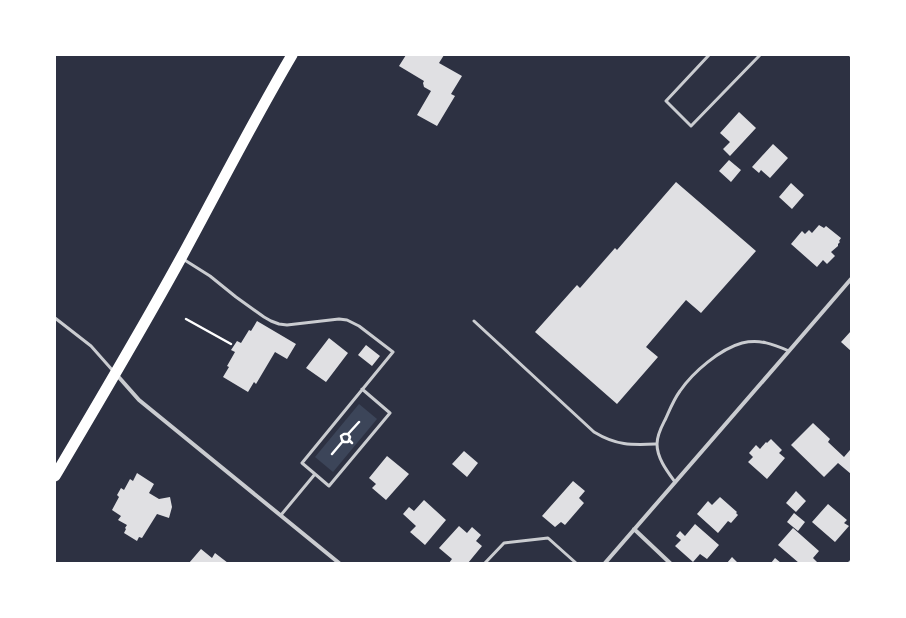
<svg xmlns="http://www.w3.org/2000/svg" width="906" height="618" viewBox="0 0 906 618" font-family="'Libre Baskerville',serif">
  <style>
    .green { fill: #3c4559 }
    .building { fill: #e0e0e3 }
    .lines { fill: none; stroke-linecap: round; stroke-linejoin: round }
    .path { stroke: #fff; stroke-width: 2.5 }
    .service { stroke: #caccd0; stroke-width: 3 }
    .minor { stroke: #caccd0; stroke-width: 4 }
    .trunk { stroke: #fff; stroke-width: 11 }
  </style>
  <rect width="100%" height="100%" fill="#2d3142"/>
  <!-- green -->
  <path class="green" d="M359 404 377 419 333 472 315 457Z"/>
  <!-- building -->
  <path class="building" d="M406 55H444L439 63 462 76 451 94 455 96 437 126 417 115 431 91 424 87 423 83 424 81 399 66Z
    M739 112 756 128 730 156 723 149 730 142 720 133Z
    M773 144 788 158 770 178 761 170 759 173 752 167Z
    M729 160 741 170 731 182 719 171Z
    M676 182 756 251 701 313 686 300 646 347 658 357 617 404 535 332 577 285 580 288 615 248 617 250Z
    M791 183 804 195 792 209 779 197Z
    M819 225 824 228 826 226 841 238 839 241 840 242 838 244V246L831 252 835 256 827 264 823 260 817 267 791 244 802 231 805 234 809 230 812 233Z
    M257 321 296 344 287 359 275 352 256 384 254 382 248 392 223 377 229 367 227 366 235 352 231 350 237 341 241 343 249 330 251 331Z
    M851 331V351L841 342Z
    M329 338 348 353 326 382 306 368Z
    M366 345 380 356 372 366 358 355Z
    M813 423 830 439 828 442 844 457 850 450 851 451V474L838 463 824 477 791 445Z
    M771 439 782 450 779 453 785 458 767 479 748 462 753 457 749 453 756 445 760 449 766 442 767 443Z
    M464 451 478 463 467 477 452 464Z
    M387 456 409 474 386 500 372 488 376 484 369 478Z
    M137 473 154 484 149 493 159 499 170 497 172 507 169 518 157 514 142 538 139 537 137 541 124 533 126 529 125 528 127 525 118 520 121 516 112 510 119 497 117 495 121 488 124 490 130 479 133 481Z
    M573 481 585 491 579 498 584 503 565 525 561 522 555 527 542 516Z
    M796 491 806 501 796 512 786 503Z
    M720 497 737 512 736 513 738 515 731 523 728 521 718 533 697 514 708 501 712 505Z
    M424 500 446 520 425 545 410 532 416 526 403 514 409 507 414 511Z
    M828 504 847 520 844 523 849 526 835 542 812 522Z
    M794 513 805 522 798 531 787 522Z
    M695 524 719 545 707 559 700 554 693 562 675 546 681 540 676 536 680 531 685 536Z
    M459 526 467 533 472 527 481 535 476 541 482 546 468 563H449L452 559 439 548Z
    M793 528 819 551 813 558 817 562 816 563H799L778 545Z
    M201 549 212 558 215 553 228 563H189Z
    M732 557 738 563H727Z
    M775 558 781 563H771Z"/>
  <g class="lines">
    <!-- path -->
    <path class="path" d="M186 319 231 344
      M348 434 359 422
      M349 440 348 442H344L342 440 341 436 344 434H348L350 437 349 440 352 443
      M332 454 343 441"/>
    <!-- service -->
    <path class="service" d="M709 55 666 101 691 126 760 55
      M850 55 851 56
      M183 259 210 276 236 297 264 317 271 321 279 324 287 325 339 319 347 320 359 326 393 352 302 463 315 474 281 515
      M55 318 91 346 114 372
      M474 321 594 432C617 446 632 445 657 444
      M315 474 329 486 390 413 362 389
      M675 482C667 471 657 458 657 444 657 434 662 426 666 418 670 409 674 399 680 391 693 372 720 349 742 343 760 339 773 344 789 351
      M485 563 504 543 548 538 576 563"/>
    <!-- minor -->
    <path class="minor" d="M116 374 139 400 339 563
      M634 529 670 563
      M605 563 789 351 851 279
      M850 563 851 562"/>
    <!-- trunk -->
    <path class="trunk" d="M55 476C98 403 141 331 181 258 218 190 253 121 292 55"/>
  </g>
  <!-- border -->
  <rect width="906" height="618" fill="none" stroke="#ffffff" stroke-width="112"/>
</svg>
